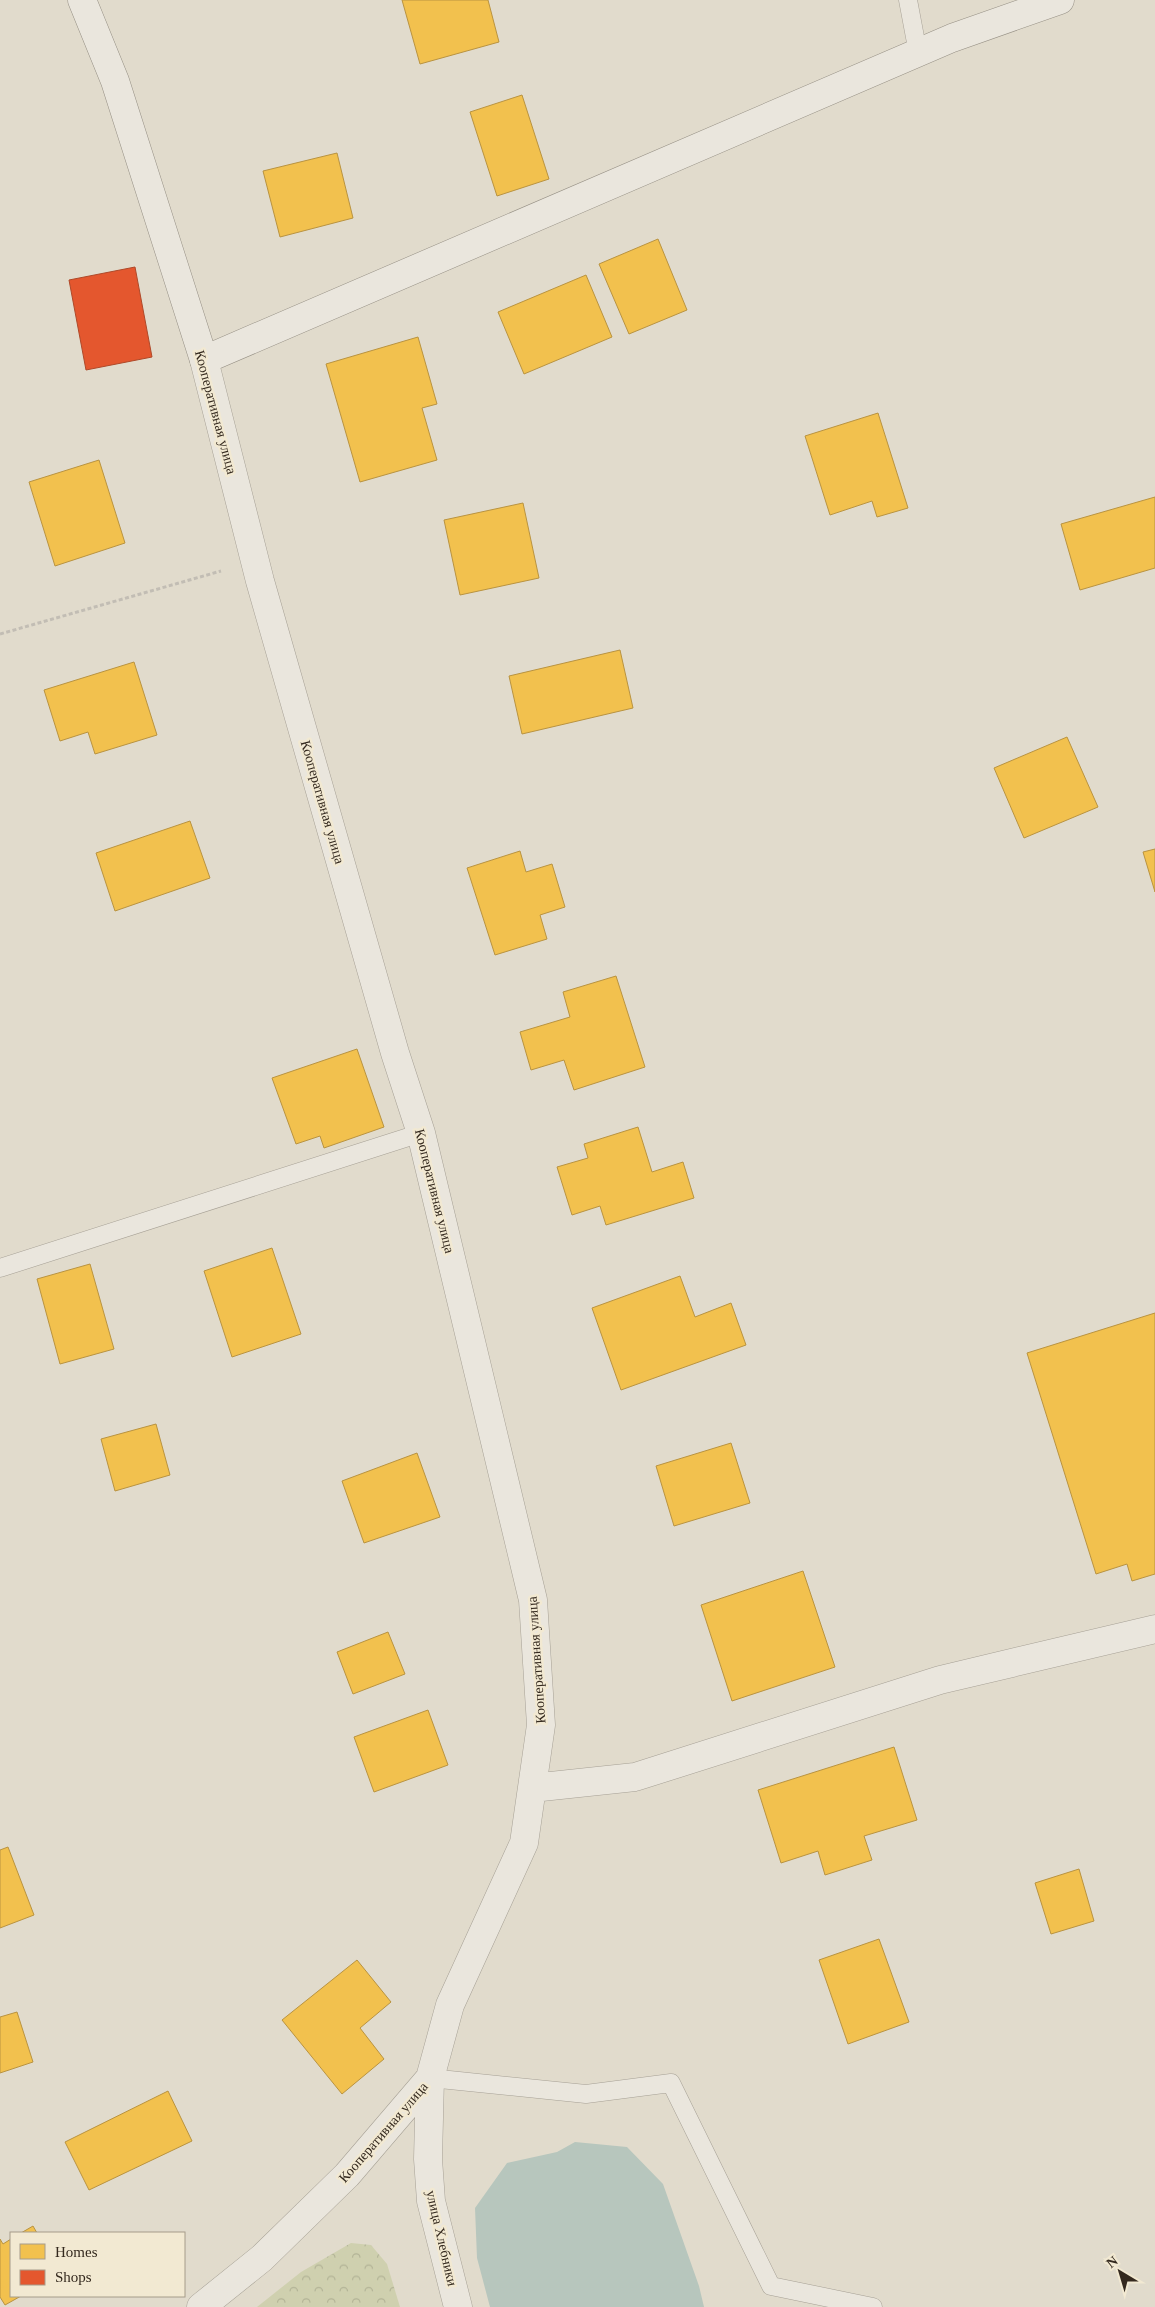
<svg xmlns="http://www.w3.org/2000/svg" width="1155" height="2307" viewBox="0 0 1155 2307" font-family="Georgia,serif">
  <style>
    .forest { fill: url(#forest-crowns) }
    .water { fill: #b7c6bd }
    .homes { fill: #f2c14e; stroke: #b99340 }
    .shops { fill: #e4572e; stroke: #af4929 }
    .lines { fill: none; stroke-linecap: round; stroke-linejoin: round }
    .lane-casing { stroke: #a6a095; stroke-width: 19 }
    .street-casing { stroke: #a6a095; stroke-width: 29 }
    .secondary-casing { stroke: #969085; stroke-width: 29 }
    .path { stroke: #c2bdb4; stroke-width: 3; stroke-dasharray: 4 2.5; stroke-linecap: butt }
    .lane { stroke: #eae6dd; stroke-width: 18 }
    .street { stroke: #eae6dd; stroke-width: 28 }
    .secondary { stroke: #eae6dd; stroke-width: 28 }
    .labels { text-anchor: middle; stroke-width: 5; stroke-linejoin: round; paint-order: stroke }
    .street-label { font-size: 14px; fill: #34291e; stroke: #f2e9d2 }
  </style>
  <defs>
    <pattern id="forest-crowns" width="20" height="18" patternUnits="userSpaceOnUse" patternTransform="scale(1.25)"><rect width="20" height="18" fill="#cfd0af"/><path d="M2 6a3 3 0 1 1 6 0M12 15a3 3 0 1 1 6 0" fill="none" stroke="#b2b396"/></pattern>
  </defs>
  <rect width="100%" height="100%" fill="#e1dbcc"/>
  <!-- forest -->
  <path class="forest" d="M351 2243 371 2245 387 2264 400 2307H257L301 2272Z"/>
  <!-- water -->
  <path class="water" d="M575 2142 627 2147 663 2184 699 2286 704 2307H490L477 2258 475 2208 507 2163 557 2152Z"/>
  <!-- homes -->
  <path class="homes" d="M402 0H488L499 42 420 64Z
    M522 95 549 179 497 196 470 112Z
    M337 153 353 218 280 237 263 171Z
    M658 239 687 310 629 334 599 264Z
    M586 275 612 337 524 374 498 312Z
    M418 337 437 404 422 408 437 460 360 482 326 364Z
    M878 413 908 508 877 517 872 501 830 515 805 436Z
    M99 460 125 543 55 566 29 482Z
    M1155 497V568L1080 590 1061 524Z
    M523 503 539 578 460 595 444 520Z
    M620 650 633 708 522 734 509 676Z
    M134 662 157 735 95 754 88 732 60 741 44 690Z
    M1067 737 1098 807 1024 838 994 768Z
    M190 821 210 878 115 911 96 853Z
    M1155 849V892L1143 852Z
    M520 851 526 872 552 864 565 907 540 915 547 939 495 955 467 868Z
    M616 976 645 1067 574 1090 564 1060 531 1070 520 1032 570 1017 563 992Z
    M357 1049 384 1127 324 1148 320 1136 296 1144 272 1078Z
    M638 1127 652 1172 683 1162 694 1198 606 1225 600 1206 572 1215 557 1167 588 1158 584 1144Z
    M272 1248 301 1334 232 1357 204 1271Z
    M90 1264 114 1349 60 1364 37 1279Z
    M680 1276 695 1317 731 1303 746 1345 621 1390 592 1308Z
    M1155 1313V1574L1132 1581 1127 1564 1096 1574 1027 1353Z
    M156 1424 170 1475 115 1491 101 1439Z
    M731 1443 750 1503 674 1526 656 1466Z
    M417 1453 440 1517 364 1543 342 1481Z
    M803 1571 835 1667 732 1701 701 1605Z
    M388 1632 405 1674 353 1694 337 1652Z
    M428 1710 448 1765 374 1792 354 1737Z
    M894 1747 917 1820 864 1836 872 1860 825 1875 818 1851 781 1863 758 1790Z
    M8 1847 34 1915 0 1928V1850Z
    M1079 1869 1094 1921 1051 1934 1035 1883Z
    M879 1939 909 2022 848 2044 819 1960Z
    M357 1960 391 2002 360 2028 384 2059 342 2094 282 2020Z
    M17 2012 33 2062 0 2073V2017Z
    M168 2091 192 2141 89 2190 65 2142Z
    M33 2226 37 2233H21Z
    M0 2239 3 2244 11 2239V2296H21L5 2305 0 2297Z"/>
  <!-- shops -->
  <path class="shops" d="M135 267 152 357 86 370 69 280Z"/>
  <g class="lines">
    <defs>
      <path id="lane" d="M908 0 918 53
        M0 1268 421 1133
        M430 2078 586 2094 671 2083 771 2286 873 2307"/>
      <path id="street" d="M532 1788 635 1777 940 1680 1155 1629
        M430 2078 428 2159 431 2201 458 2307
        M201 2307 262 2258 347 2175 430 2078 450 2005 524 1843 541 1725 533 1600 421 1133 395 1053 260 581 204 360"/>
      <path id="secondary" d="M82 0 115 81 204 360 952 38 1060 0"/>
    </defs>
    <!-- lane casing -->
    <use href="#lane" class="lane-casing"/>
    <!-- street casing -->
    <use href="#street" class="street-casing"/>
    <!-- secondary casing -->
    <use href="#secondary" class="secondary-casing"/>
    <!-- path -->
    <path class="path" d="M0 634 221 571"/>
    <!-- lane -->
    <use href="#lane" class="lane"/>
    <!-- street -->
    <use href="#street" class="street"/>
    <!-- secondary -->
    <use href="#secondary" class="secondary"/>
  </g>
  <g class="labels">
    <!-- street labels -->
    <g class="street-label">
      <text transform="translate(216 412) rotate(75)" y="5">Кооперативная улица</text>
      <text transform="translate(323 802) rotate(74)" y="5">Кооперативная улица</text>
      <text transform="translate(435 1191) rotate(76)" y="5">Кооперативная улица</text>
      <text transform="translate(536 1660) rotate(-94)" y="5">Кооперативная улица</text>
      <text transform="translate(383 2132) rotate(-49)" y="5">Кооперативная улица</text>
      <text transform="translate(442 2238) rotate(77)" y="5">улица Хлебники</text>
    </g>
  </g>
  <!-- legend -->
  <rect x="10" y="2232" width="175" height="65" fill="#f2e9d2" stroke="#a69c8a"/>
  <rect x="20" y="2244" width="25" height="15" fill="#f2c14e" stroke="#a69c8a"/>
  <text x="55" y="2257" font-size="15" fill="#34291e">Homes</text>
  <rect x="20" y="2270" width="25" height="15" fill="#e4572e" stroke="#a69c8a"/>
  <text x="55" y="2282" font-size="15" fill="#34291e">Shops</text>
  <!-- north arrow -->
  <g transform="translate(1120 2272) rotate(322)" stroke="#f2e9d2" stroke-width="4" paint-order="stroke">
  <path d="M0-4L9 19L0 12L-9 19Z" fill="#34291e"/>
  <text y="-8" font-size="14" font-weight="bold" text-anchor="middle" fill="#34291e">N</text>
  </g>
</svg>
